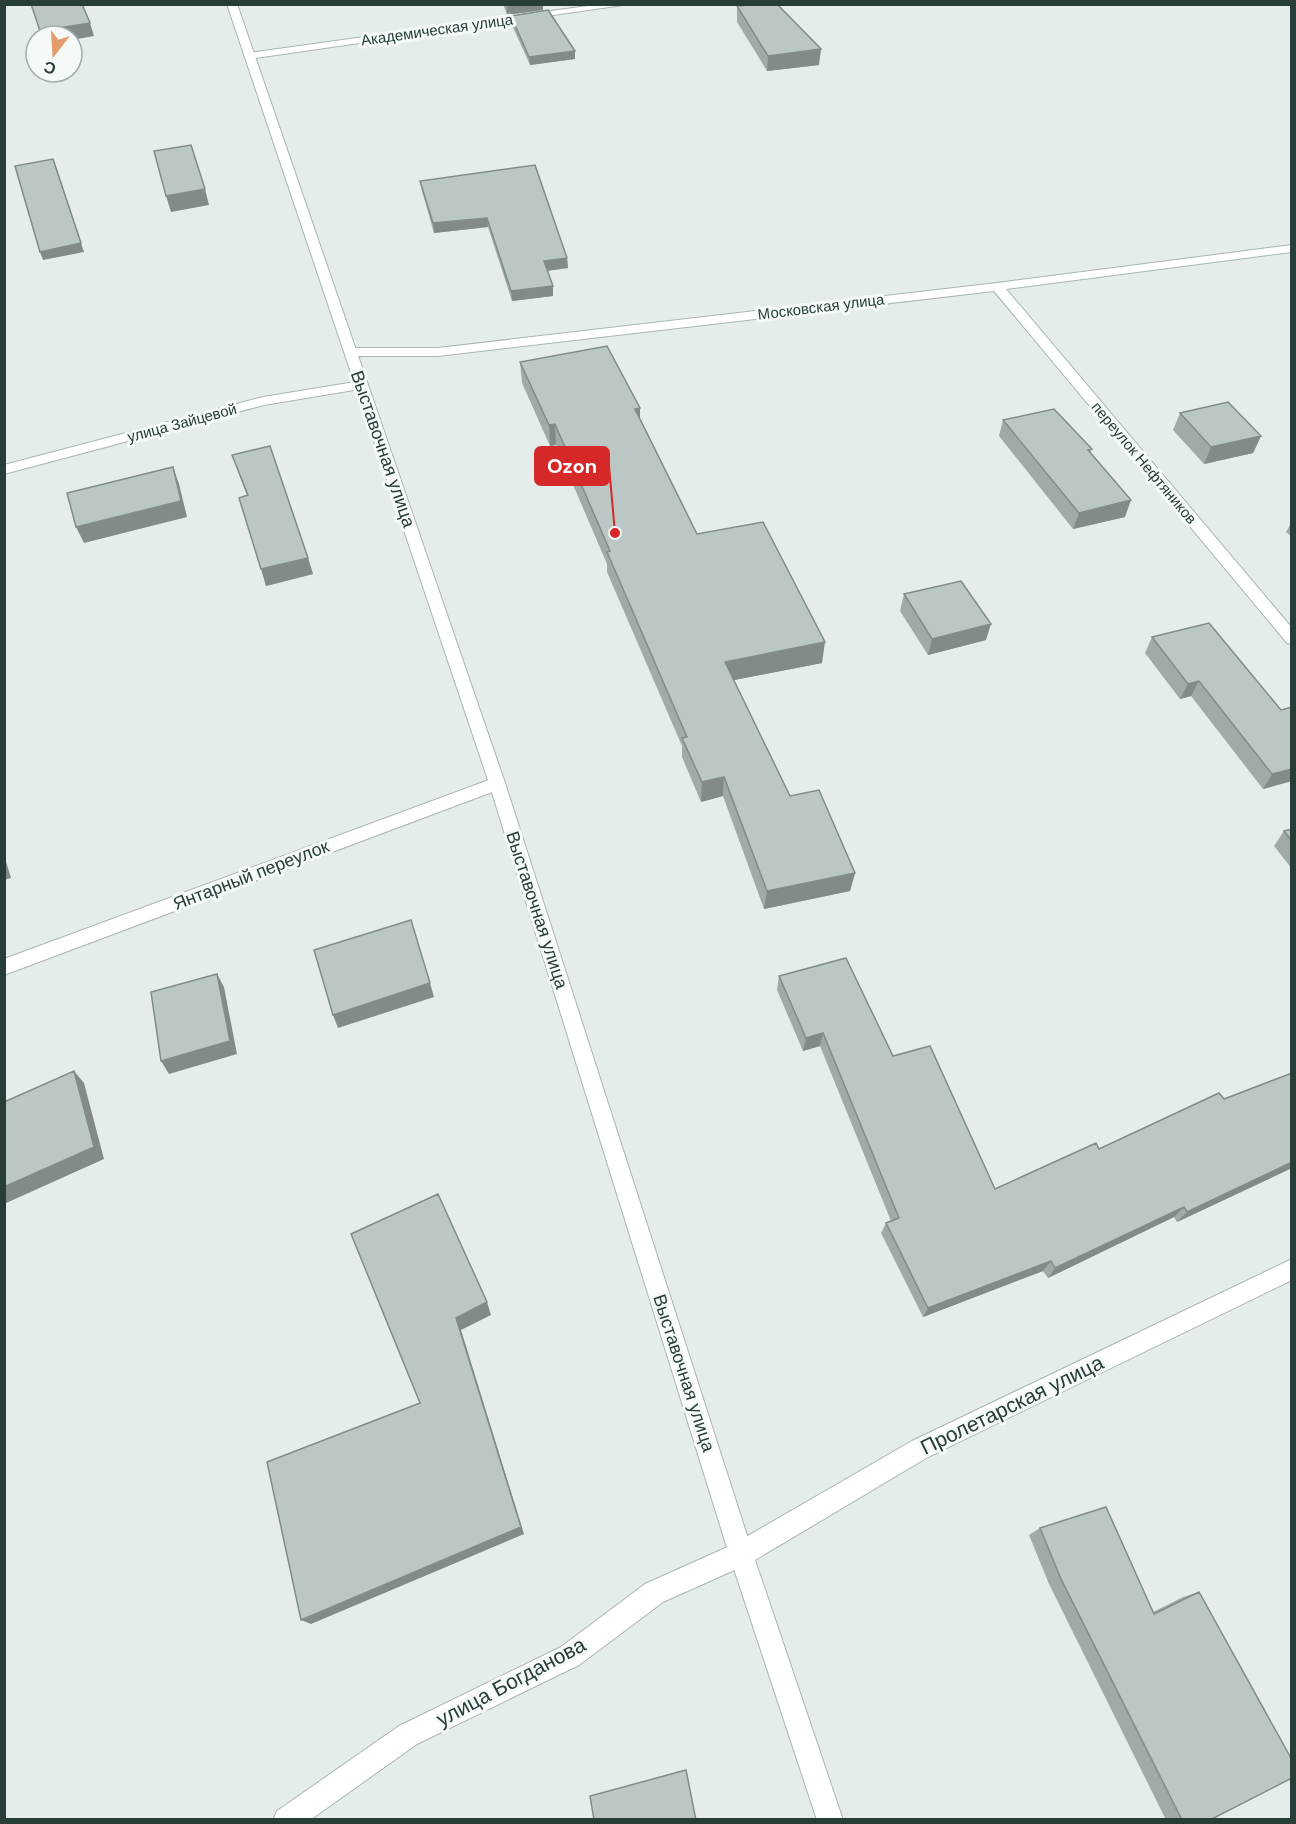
<svg xmlns="http://www.w3.org/2000/svg" width="1296" height="1824" viewBox="0 0 1296 1824" font-family="'DM Sans',sans-serif">
  <style>
    .lines { fill: none; stroke-linecap: round; stroke-linejoin: round }
    .minor-casing { stroke: #a8b5b2; stroke-width: 2 }
    .tertiary-casing { stroke: #a8b5b2; stroke-width: 2 }
    .minor { fill: #fff; fill-rule: evenodd }
    .tertiary { fill: #fff; fill-rule: evenodd }
    .wall { fill: #a0aba9 }
    .shaded-wall { fill: #828b89 }
    .building { fill: #bac7c4; stroke: #828b89; stroke-width: 1.5 }
    .labels { text-anchor: middle; stroke-width: 6; stroke-linejoin: round; paint-order: stroke }
    .far-street-label { font-size: 15px; fill: #263d3a; stroke: #f5f9f8 }
    .street-label { font-size: 18px; fill: #263d3a; stroke: #f5f9f8 }
    .near-street-label { font-size: 21px; fill: #263d3a; stroke: #f5f9f8 }
    .leader { fill: none; stroke: #d62828; stroke-width: 2 }
    .callout-dot { fill: #d62828; stroke: #f5f9f8; stroke-width: 2 }
    .callout { fill: #d62828; stroke: #d62828; stroke-width: 2 }
    .callout-label { font-size: 20px; text-anchor: middle; font-weight: bold; fill: #fff }
  </style>
  <rect width="100%" height="100%" fill="#e5edea"/>
  <g class="lines">
    <defs>
      <path id="minor" d="M602 4H630L249 59 244 56 249 53Z
        M1292 245V252L1006 289 1292 628V644L1287 643 994 291 438 356H350L344 352 350 348H438L997 283Z
        M361 381 366 382 367 385 366 388 264 405 4 474V465L263 397Z
        M497 777 503 778 505 783 503 788 4 975V959Z
        M1292 1259V1280L928 1457 750 1563 663 1602 579 1665 417 1744 310 1820H273L277 1811 399 1726 561 1647 645 1584 732 1545 912 1441Z"/>
      <path id="tertiary" d="M227 4H237L505 783 753 1554 843 1820H817L729 1554 489 783Z"/>
    </defs>
    <!-- minor casing -->
    <use href="#minor" class="minor-casing"/>
    <!-- tertiary casing -->
    <use href="#tertiary" class="tertiary-casing"/>
    <!-- minor -->
    <use href="#minor" class="minor"/>
    <!-- tertiary -->
    <use href="#tertiary" class="tertiary"/>
  </g>
  <!-- wall -->
  <path class="wall" d="M503 4H543V10L507 15Z
    M737 6 819 65 767 71 737 22Z
    M511 16 575 59 530 65 511 23Z
    M420 181 567 258 568 268 547 271 553 286V296L512 301 488 227 434 233 422 191Z
    M520 362 640 418 697 534 822 663 734 680 790 796 855 873 850 891 764 909 723 796 701 802 682 757V746L607 572V564L556 445 550 446 522 383Z
    M1180 413 1261 436 1253 453 1204 464 1173 430Z
    M1003 420 1092 449 1090 453 1125 517 1073 529 999 436Z
    M232 455 308 558 313 574 266 586 247 496Z
    M1292 521V537L1286 532Z
    M904 594 986 640 928 655 900 611Z
    M1152 637 1281 710 1292 707V781L1263 789 1191 696 1180 699 1145 653Z
    M1292 829V869L1274 846 1284 831Z
    M779 976 893 1056 995 1189 1292 1073V1168L1177 1222 1174 1217 1048 1278 1043 1271 923 1317 881 1233 886 1223 891 1221 820 1046 803 1051 777 990Z
    M1040 1528 1153 1612 1183 1597 1199 1592 1210 1820H1166L1049 1584 1029 1535Z"/>
  <!-- shaded-wall -->
  <path class="shaded-wall" d="M507 4H543V10L507 15Z
    M90 23 94 36 72 40V36H42L40 31Z
    M821 49 819 65 767 71 768 56Z
    M575 51V59L530 65 529 57Z
    M56 167 84 252 43 260 40 252Z
    M205 189 209 205 171 212 166 196Z
    M487 218 488 227 434 233 433 223Z
    M567 258 568 268 545 271 544 261Z
    M553 286V296L512 301 511 291Z
    M640 408V429L635 409Z
    M555 424 556 445 550 446 549 425Z
    M1261 436 1253 453 1204 464 1211 447Z
    M173 467 179 484 187 517 84 543 76 527Z
    M1131 500 1125 517 1073 529 1079 513Z
    M308 558 313 574 266 586 261 569Z
    M991 624 986 640 928 655 932 639Z
    M825 642 822 663 724 682 725 662Z
    M1199 681 1191 696 1180 699 1188 684Z
    M1292 769V781L1263 789 1272 774Z
    M724 777 723 796 701 802 702 782Z
    M4 855 11 878 4 880Z
    M855 873 850 891 764 909 767 891Z
    M217 974 224 987 237 1054 169 1074 161 1061Z
    M430 983 434 997 338 1028 333 1015Z
    M823 1033 820 1046 803 1051 806 1038Z
    M74 1071 84 1083 104 1159 4 1204V1187Z
    M1292 1162V1168L1177 1222 1187 1212Z
    M1184 1207 1174 1217 1048 1278 1055 1268Z
    M1051 1261 1043 1271 923 1317 928 1308Z
    M487 1302 491 1315 461 1330 524 1534 311 1624 301 1620 521 1527 456 1318Z"/>
  <!-- building -->
  <path class="building" d="M31 4H82L90 23 40 31Z
    M759 4H777L821 49 768 56 737 6Z
    M548 10 575 51 529 57 511 16Z
    M191 145 205 189 166 196 154 151Z
    M53 159 81 243 40 252 15 166Z
    M535 165 567 258 544 261 553 286 511 291 487 218 433 223 420 181Z
    M607 346 640 408 635 409 697 534 763 522 825 642 725 662 790 796 819 790 855 873 767 891 724 777 702 782 682 738 687 737 607 552 610 551 555 424 549 425 520 362Z
    M1228 402 1261 436 1211 447 1180 413Z
    M1054 409 1092 449 1088 450 1131 500 1079 513 1003 420Z
    M270 446 308 558 261 569 239 498 248 495 232 455Z
    M173 467 181 501 76 527 67 493Z
    M961 581 991 624 932 639 904 594Z
    M1209 623 1281 710 1292 707V769L1272 774 1199 681 1188 684 1152 637Z
    M1292 829V841L1284 831Z
    M411 920 430 983 333 1015 314 950Z
    M846 958 893 1056 930 1046 995 1189 1096 1143 1099 1149 1219 1093 1224 1099 1292 1073V1162L1187 1212 1184 1207 1055 1268 1051 1261 928 1308 886 1223 899 1218 823 1033 806 1038 779 976Z
    M217 974 230 1041 161 1061 151 992Z
    M74 1071 94 1147 4 1187V1102Z
    M438 1194 487 1302 456 1318 521 1527 301 1620 267 1462 420 1403 351 1234Z
    M1106 1507 1154 1614 1199 1592 1292 1760V1778L1210 1820H1182L1061 1579 1040 1528Z
    M686 1770 696 1820H594L590 1796Z"/>
  <g class="labels">
    <!-- far-street labels -->
    <g class="far-street-label">
      <text transform="translate(437 30) rotate(-8)" y="5">Академическая улица</text>
      <text transform="translate(821 307) rotate(-7)" y="5">Московская улица</text>
      <text transform="translate(182 423) rotate(-15)" y="5">улица Зайцевой</text>
      <text transform="translate(1144 463) rotate(50)" y="5">переулок Нефтяников</text>
    </g>
    <!-- street labels -->
    <g class="street-label">
      <text transform="translate(383 449) rotate(71)" y="6">Выставочная улица</text>
      <text transform="translate(251 875) rotate(-21)" y="6">Янтарный переулок</text>
      <text transform="translate(537 910) rotate(72)" y="6">Выставочная улица</text>
      <text transform="translate(684 1373) rotate(72)" y="6">Выставочная улица</text>
    </g>
    <!-- near-street labels -->
    <g class="near-street-label">
      <text transform="translate(1012 1405) rotate(-26)" y="7">Пролетарская улица</text>
      <text transform="translate(511 1682) rotate(-28)" y="7">улица Богданова</text>
    </g>
  </g>
  <!-- callouts -->
  <path class="leader" d="M615 533L609 466"/>
  <circle class="callout-dot" cx="615" cy="533" r="6"/>
  <rect class="callout" x="535" y="447" width="74" height="38" rx="6"/>
  <g class="callout-label">
    <text x="572" y="473">Ozon</text>
  </g>
  <!-- border -->
  <rect width="1296" height="1824" fill="none" stroke="#263d3a" stroke-width="12"/>
  <!-- north arrow -->
  <g transform="translate(54 54) rotate(197)"><circle r="28" fill="#f5f9f8" stroke="#a2aeac" stroke-width="1.5"/>
  <path d="M0-4.5L10 22L0 15L-10 22Z" fill="#e49c6c"/>
  <text y="-9" font-size="16" font-weight="bold" text-anchor="middle" fill="#263d3a">С</text>
  </g>
</svg>
